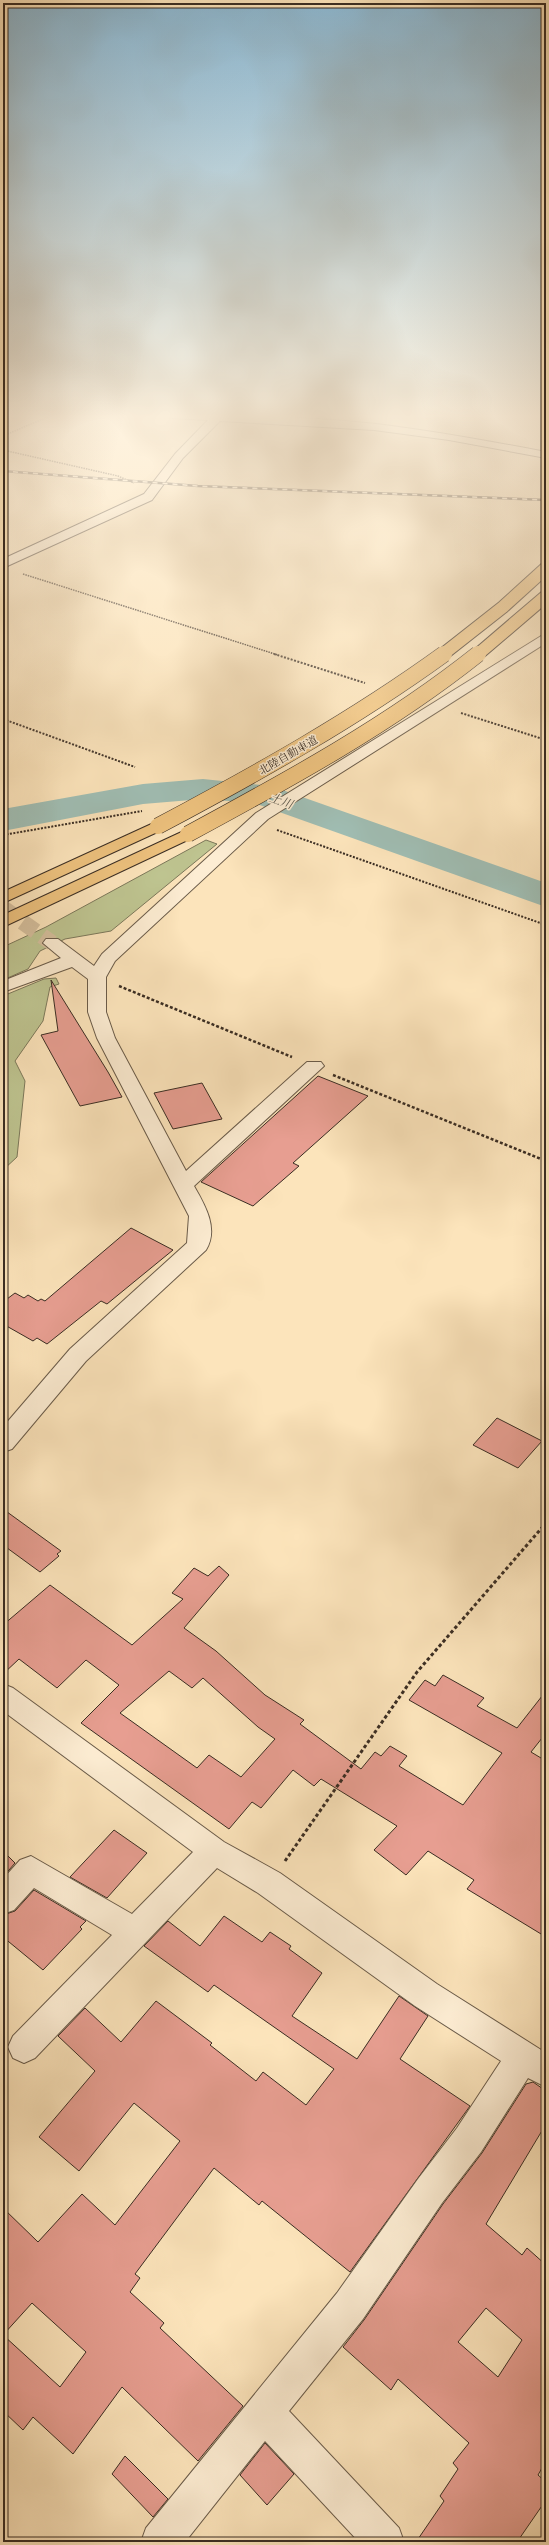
<svg xmlns="http://www.w3.org/2000/svg" width="549" height="2545" viewBox="0 0 549 2545" font-family="Cardo,'Noto Serif JP',serif">
  <style>
    .green { fill: #bec490; stroke: #7c785a }
    .lines { fill: none; stroke-linecap: round; stroke-linejoin: round }
    .river { fill: #a0beb4; fill-rule: evenodd }
    .building { fill: #e79e91; stroke: #3a2d23; fill-rule: evenodd }
    .street-tunnel { stroke: #d5bf9d; stroke-width: 16; stroke-dasharray: 16 8; stroke-linecap: butt }
    .street-casing { stroke: #6a5b49; stroke-width: 2 }
    .secondary-casing { stroke: #3a2d23; stroke-width: 2 }
    .highway-casing { stroke: #3a2d23; stroke-width: 2 }
    .path-far3 { stroke: #3a2d23; stroke-width: 1.5; stroke-dasharray: 1.5 1; stroke-linecap: butt }
    .path-far2 { stroke: #3a2d23; stroke-width: 2; stroke-dasharray: 2 1.5; stroke-linecap: butt }
    .path-far1 { stroke: #3a2d23; stroke-width: 2.5; stroke-dasharray: 3 2; stroke-linecap: butt }
    .path { stroke: #3a2d23; stroke-width: 3; stroke-dasharray: 3.5 2.5; stroke-linecap: butt }
    .street { fill: #fdedd3; fill-rule: evenodd }
    .secondary { fill: #fdedd3; fill-rule: evenodd }
    .highway { fill: #eec27e; fill-rule: evenodd }
    .rail-casing { stroke: #3a2d23; stroke-width: 2.5 }
    .rail { stroke: #fdedd3; stroke-width: 1.5; stroke-dasharray: 5; stroke-linecap: butt }
    .highway-bridge-far1-casing { stroke: #3a2d23; stroke-width: 14; stroke-linecap: butt }
    .highway-bridge-casing { stroke: #3a2d23; stroke-width: 17; stroke-linecap: butt }
    .highway-bridge-far1 { stroke: #eec27e; stroke-width: 12 }
    .highway-bridge { stroke: #eec27e; stroke-width: 16 }
    .labels { text-anchor: middle; stroke-width: 3; stroke-linejoin: round; paint-order: stroke }
    .far-street-label { font-size: 11px; fill: #3a2d23; stroke: #fdedd3 }
    .far-water-label { font-size: 12px; font-style: italic; fill: #545147; stroke: #fdedd3 }
  </style>
  <rect width="100%" height="100%" fill="#fce4bb"/>
  <filter id="stains"><feTurbulence type="fractalNoise" baseFrequency=".005" numOctaves="4"/><feColorMatrix values="0 0 0 0 .2 0 0 0 0 .09 0 0 0 0 .02 0 0 0 .5 -.17"/></filter>
  <radialGradient id="worn" r=".72"><stop offset=".6" stop-color="#630" stop-opacity="0"/><stop offset="1" stop-color="#630" stop-opacity=".3"/></radialGradient>
  <!-- green -->
  <path class="green" d="M206 840 217 844 111 931 65 939 40 951 28 969 3 980V947L46 927Z
    M56 978 59 984 50 987 43 1021 15 1061 25 1081 17 1157 3 1170V996L44 979Z"/>
  <g class="lines">
    <!-- river -->
    <path class="river" d="M203 779 271 786 546 883V907L254 803 203 799 143 804 3 831V809L143 784Z"/>
  </g>
  <!-- building -->
  <path class="building" d="M51 980 108 1072 122 1097 80 1106 41 1035 58 1031Z
    M318 1076 368 1096 293 1163 299 1166 253 1206 201 1182Z
    M202 1083 222 1119 173 1129 154 1093Z
    M131 1228 173 1250 107 1304 101 1301 47 1344 37 1338 33 1341 3 1324V1302L15 1293 24 1298 28 1295 38 1301 41 1299 45 1301Z
    M497 1418 542 1441 518 1468 473 1445Z
    M3 1509 61 1551 57 1554 59 1556 40 1572 3 1545Z
    M219 1566 229 1575 184 1628 216 1651 265 1695 304 1720 300 1724 361 1769 375 1752 381 1756 390 1746 407 1756 399 1766 463 1805 502 1753 409 1700 425 1680 435 1686 443 1675 484 1698 477 1706 517 1728 546 1691V1733L531 1752 546 1761V1937L467 1889 474 1880 428 1851 406 1875 374 1850 397 1826 321 1779 314 1786 293 1770 261 1808 252 1802 229 1829 81 1723 119 1685 86 1660 57 1688 19 1659 3 1674V1625L50 1585 132 1645 183 1599 172 1593 194 1568 208 1576ZM169 1671 192 1688 203 1678 258 1727 275 1739 241 1777 209 1755 197 1768 120 1713Z
    M114 1830 147 1853 107 1898 70 1877Z
    M3 1851 15 1863 3 1877Z
    M34 1890 86 1921 80 1927 82 1929 43 1970 3 1937V1915L15 1911Z
    M224 1916 262 1942 270 1932 291 1946 289 1949 322 1973 292 2016 357 2059 399 1996 428 2016 400 2059 470 2106 350 2272 262 2201 259 2205 214 2168 135 2274 140 2278 130 2292 164 2323 160 2328 243 2406 198 2461 122 2387 73 2454 33 2417 23 2430 3 2411V2208L38 2242 82 2194 115 2225 180 2141 134 2103 79 2171 39 2137 95 2071 58 2036 85 2008 121 2042 156 2001 212 2043 210 2045 256 2081 263 2072 306 2105 334 2069 214 1985 208 1992 144 1946 168 1921 200 1946ZM32 2303 86 2352 60 2387 3 2335Z
    M533 2082 546 2091V2124L486 2224 522 2255 527 2248 546 2265V2461L538 2475 546 2482V2500L517 2542H416L444 2501 440 2496 458 2469 453 2463 469 2443 398 2379 391 2390 343 2347 364 2320 443 2204 482 2153 526 2084ZM486 2308 522 2340 498 2377 458 2342Z
    M265 2443 294 2474 267 2505 240 2475Z
    M125 2456 168 2499 153 2517 112 2474Z"/>
  <g class="lines">
    <!-- street-tunnel -->
    <path class="street-tunnel" d="M3 908 52 943"/>
    <defs>
      <path id="street" d="M546 633V643L268 819 115 961 106 977V1012L115 1038 186 1171 307 1062H321L324 1066 194 1186C205 1205 219 1229 206 1250L86 1361 12 1449 3 1452V1427L70 1349 187 1243 189 1216 97 1038 88 1012V979L72 967 3 992V981L61 958 43 943 46 939H58L94 966 102 954 256 813Z
        M3 1684 13 1688 224 1842 280 1873 437 1984 546 2053V2087L528 2078 481 2152 442 2203 363 2319 289 2411 399 2528 404 2542H359L265 2441 185 2542H141L146 2528 337 2293 418 2179 457 2128 501 2061 415 2006 258 1893 217 1868 35 2058 24 2063 13 2058 8 2047 13 2036 112 1935 34 1888 14 1910 3 1914V1879L20 1860 31 1856 132 1914 193 1852 3 1711Z"/>
      <path id="secondary" d="M167 415C236 415 307 416 376 424 433 431 489 441 546 452V458L449 440 374 430 220 421 183 458 152 500 3 568V559L144 494 175 454 208 420 172 418Z"/>
      <path id="highway" d="M158 821 164 823 166 826 164 829 3 903V892Z
        M188 829 194 831 196 834 194 837 3 927V915Z"/>
    </defs>
    <!-- street casing -->
    <use href="#street" class="street-casing"/>
    <!-- secondary casing -->
    <use href="#secondary" class="secondary-casing"/>
    <!-- highway casing -->
    <use href="#highway" class="highway-casing"/>
    <!-- path-far3 -->
    <path class="path-far3" d="M3 436 52 415
      M3 450 118 476 134 483
      M23 574 278 655"/>
    <!-- path-far2 -->
    <path class="path-far2" d="M274 654 365 683
      M461 713 546 740
      M3 719 135 767
      M277 830 546 925
      M3 835 142 811"/>
    <!-- path-far1 -->
    <path class="path-far1" d="M119 986 292 1057
      M333 1075 546 1161"/>
    <!-- path -->
    <path class="path" d="M285 1861 417 1672 546 1523"/>
    <!-- street -->
    <use href="#street" class="street"/>
    <!-- secondary -->
    <use href="#secondary" class="secondary"/>
    <!-- highway -->
    <use href="#highway" class="highway"/>
    <defs>
      <path id="rail" d="M3 471 198 486 546 500"/>
    </defs>
    <!-- rail casing -->
    <use href="#rail" class="rail-casing"/>
    <!-- rail -->
    <use href="#rail" class="rail"/>
    <defs>
      <path id="highway-bridge-far1" d="M442 655 503 607 546 568
        M477 655 546 596"/>
      <path id="highway-bridge" d="M158 826C256 774 353 720 444 654
        M188 834C288 780 389 725 478 654"/>
    </defs>
    <!-- highway-bridge-far1 casing -->
    <use href="#highway-bridge-far1" class="highway-bridge-far1-casing"/>
    <!-- highway-bridge casing -->
    <use href="#highway-bridge" class="highway-bridge-casing"/>
    <!-- highway-bridge-far1 -->
    <use href="#highway-bridge-far1" class="highway-bridge-far1"/>
    <!-- highway-bridge -->
    <use href="#highway-bridge" class="highway-bridge"/>
  </g>
  <!-- sky -->
  <linearGradient id="sky" x2="0" y2="1"><stop stop-color="#8bb8d3"/><stop offset="0.54" stop-color="#fef3e0"/><stop offset="1" stop-color="#fef3e0" stop-opacity="0"/></linearGradient>
  <rect width="549" height="771" fill="url(#sky)"/>
  <g class="labels">
    <!-- far-street labels -->
    <g class="far-street-label">
      <text transform="translate(288 755) rotate(-30)" y="4">北陸自動車道</text>
    </g>
    <!-- far-water labels -->
    <g class="far-water-label">
      <text transform="translate(281 801) rotate(20)" y="4">土川</text>
    </g>
  </g>
  <!-- margin -->
  <rect width="549" height="2545" fill="none" stroke="#fce4bb" stroke-width="16"/>
  <rect x="4" y="4" width="541" height="2537" fill="none" stroke="#3a2d23" stroke-width="2"/>
  <rect x="8" y="8" width="533" height="2529" fill="none" stroke="#3a2d23"/>
  <rect width="100%" height="100%" filter="url(#stains)"/>
  <rect width="100%" height="100%" fill="url(#worn)"/>
</svg>
